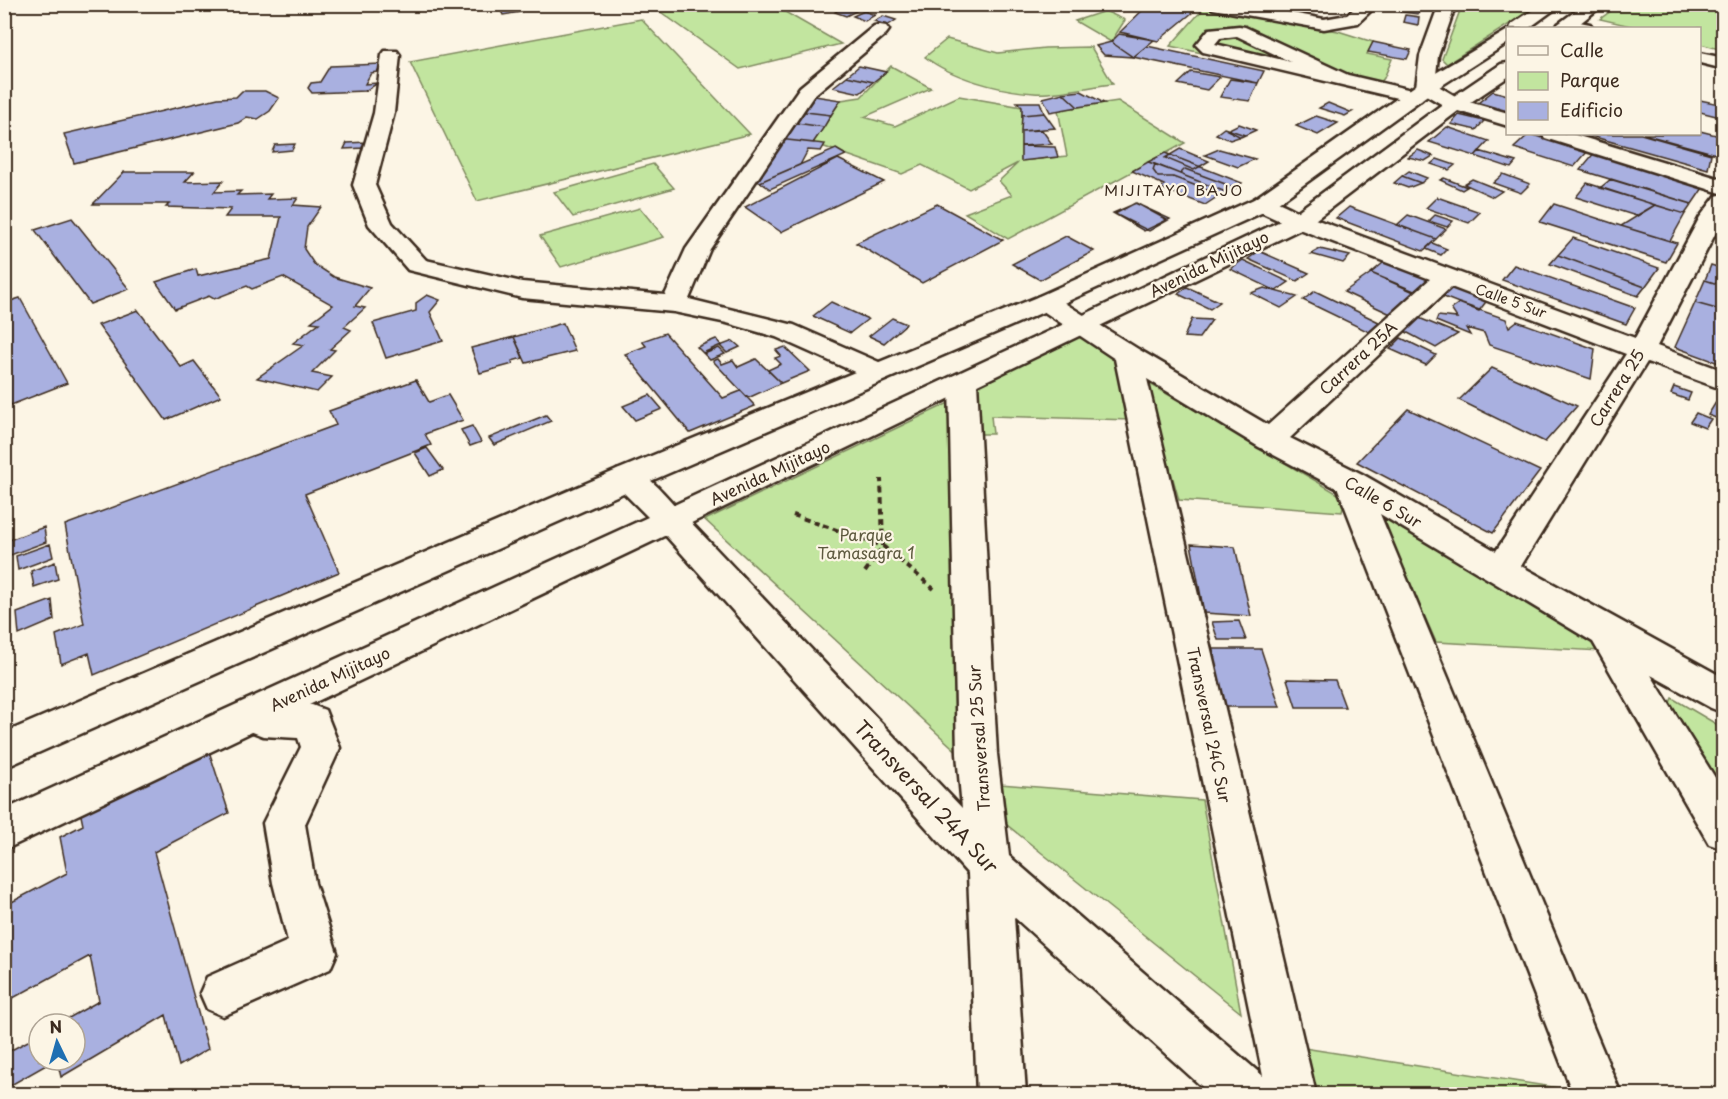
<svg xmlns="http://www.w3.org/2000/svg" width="1728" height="1099" viewBox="0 0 1728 1099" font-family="'Playpen Sans',sans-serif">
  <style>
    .green { fill: #c2e59f; stroke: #7e885e; stroke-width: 1.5 }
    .building { fill: #a9b0e0; stroke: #3b2a1e; stroke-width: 1.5 }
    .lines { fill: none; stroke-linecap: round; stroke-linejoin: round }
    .minor-casing { stroke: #3b2a1e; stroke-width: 5 }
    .major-casing { stroke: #3b2a1e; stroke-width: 5 }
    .path-far1 { stroke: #3b2a1e; stroke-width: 2; stroke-dasharray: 4 2; stroke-linecap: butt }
    .path { stroke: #3b2a1e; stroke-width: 4; stroke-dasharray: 6 4.5; stroke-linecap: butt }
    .minor { fill: #fcf5e5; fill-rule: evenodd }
    .major { fill: #fcf5e5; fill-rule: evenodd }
    .labels { text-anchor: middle; stroke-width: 4.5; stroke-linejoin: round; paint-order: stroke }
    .far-street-label { font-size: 14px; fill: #3b2a1e; stroke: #fcf5e5 }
    .far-neighbourhood-label { font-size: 15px; letter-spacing: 1.5px; fill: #3b2a1e; stroke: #fcf5e5 }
    .street-label { font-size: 16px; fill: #3b2a1e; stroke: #fcf5e5 }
    .park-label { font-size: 16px; fill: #5d593e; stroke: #fcf5e5 }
    .near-street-label { font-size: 20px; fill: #3b2a1e; stroke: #fcf5e5 }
  </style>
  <rect width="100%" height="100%" fill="#fcf5e5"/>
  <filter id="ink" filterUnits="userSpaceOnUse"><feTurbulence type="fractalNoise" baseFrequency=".0167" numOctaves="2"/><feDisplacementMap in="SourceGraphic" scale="12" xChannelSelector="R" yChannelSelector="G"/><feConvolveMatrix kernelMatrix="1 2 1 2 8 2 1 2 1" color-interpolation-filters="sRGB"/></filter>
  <g filter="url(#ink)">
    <!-- green -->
    <path class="green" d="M651 5H773L841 44 740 69Z
      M1462 5V4L1539 5 1447 64 1442 59Z
      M1619 5H1723V50L1700 44V28H1639L1600 19Z
      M1204 8 1338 31 1373 42 1367 54 1392 59 1384 78 1374 91 1170 46Z
      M1105 11 1125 20 1111 42 1075 21Z
      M641 19 750 134 477 201 410 62Z
      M947 39 998 53 1045 48 1091 47 1113 84C1091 86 1056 95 1034 93 1000 91 952 78 925 57Z
      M891 66 931 88 864 117 895 126 959 96 1022 107 1021 161 1067 156 1058 110 1118 101 1185 143 1008 239 965 213 1012 195 999 181 1018 163 969 189 922 165 902 174 813 143 841 100 861 97Z
      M653 164 674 188 573 217 554 192Z
      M640 208 664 237 561 267 540 236Z
      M1081 335 1116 356 1131 420 991 416 993 434H979L972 389Z
      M1145 381 1345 498 1342 512 1179 500Z
      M953 401 963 757 705 520Z
      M1378 511 1595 640 1601 651 1436 642Z
      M1672 698 1723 728V791L1669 705Z
      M1000 784 1202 800 1241 1013 992 813Z
      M1304 1048 1578 1091 1579 1094H1311Z"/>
    <!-- building -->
    <path class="building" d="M1149 4H1179L1198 8 1158 41 1120 32Z
      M518 6 521 12 503 15 500 9Z
      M844 6 858 10 846 16 835 12Z
      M1393 7 1420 10 1418 14 1396 11Z
      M864 11 875 15 865 21 853 16Z
      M1405 15 1419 17 1418 25 1403 22Z
      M883 16 896 20 887 26 874 21Z
      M1119 34 1154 40 1133 57 1111 42Z
      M1111 42 1133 57 1104 55 1096 46Z
      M1373 42 1411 50 1407 59 1368 52Z
      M1147 46 1264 71 1258 83 1133 57Z
      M382 64 377 72 371 73 365 84 378 83 365 91 312 93 308 88 311 83 320 82 330 66Z
      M859 66 886 72 873 82 847 76Z
      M1191 72 1220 77 1207 90 1178 84Z
      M847 76 873 82 860 93 833 87Z
      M1230 79 1258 83 1250 101 1220 97Z
      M242 91H265L279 98 270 111 258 119 247 117 238 123 74 163 64 134 218 98 236 97Z
      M1081 91 1104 103 1078 107 1063 93Z
      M1493 91 1508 95V112L1478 103Z
      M1063 93 1078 107 1050 112 1043 98Z
      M808 95 841 100 831 115 797 111Z
      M1700 100 1724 105V118L1700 112Z
      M1017 102H1040L1044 113 1022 115V107Z
      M1328 103 1350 112H1352L1345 116 1319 108Z
      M797 111 831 115 824 127 789 122Z
      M1044 113 1055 128 1021 131 1022 115Z
      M1459 115 1484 121 1476 130 1451 124Z
      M1316 116 1338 123 1318 135 1296 126Z
      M789 122 824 127 813 143 778 139Z
      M1239 124 1256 130 1241 137 1227 130Z
      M1447 127 1489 141 1475 156 1429 142Z
      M1224 128 1245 135 1230 140 1216 134Z
      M1042 130 1052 144 1021 146V131Z
      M1700 131 1724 137V156L1643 134H1700Z
      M1529 134 1588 151 1574 167 1514 148Z
      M1584 134H1641L1711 154 1708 169Z
      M778 139 825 144 821 151 808 150 800 165 760 182 751 181Z
      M367 142 365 148 344 149 347 143Z
      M295 144 292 150 272 152 275 145Z
      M1021 146 1055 147 1058 157 1021 161Z
      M836 149 846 155 770 189 760 182Z
      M1180 149 1209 161 1194 170 1165 158Z
      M1219 149 1255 159 1238 167 1205 155Z
      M1418 150 1433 156 1425 161 1408 157Z
      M1479 151 1516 162 1511 168 1475 156Z
      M1595 152 1705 185 1692 204 1580 170Z
      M1165 153 1242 183 1236 188 1185 169 1180 174 1148 162Z
      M838 159 884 182 781 232 745 207Z
      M1437 159 1455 165 1449 170 1431 164Z
      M1148 162 1155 164 1153 170 1158 177H1173L1220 195 1205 205 1161 188 1164 185 1132 171Z
      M1155 164 1180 174 1228 193 1223 196 1173 177H1158L1153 170Z
      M1185 169 1236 188 1228 193 1180 174Z
      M1409 171 1427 178 1421 183 1402 176Z
      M124 172H194L185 182 223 181 214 192 241 191 237 195 271 194 267 199 298 198 293 205 321 207 307 227 304 249 314 264 334 277 370 288 355 306 365 308 344 327 351 330 330 349 335 350 312 373 332 377 317 392 257 378 304 345 293 343 319 323 311 322 333 305 283 277 252 289 247 286 214 299 209 296 175 309 156 282 196 269 198 276 271 259 281 217H225L231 209 166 207 169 204H93Z
      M1503 174 1530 184 1521 193 1493 183Z
      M1402 176 1421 183 1408 188 1394 183Z
      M1444 178 1467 187 1462 190 1440 180Z
      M1472 179 1502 191 1493 197 1464 184Z
      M1611 179 1692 204 1685 214 1600 188Z
      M1587 183 1655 205 1636 216 1576 197Z
      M1437 197 1480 212 1469 223 1426 208Z
      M1135 203 1170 219 1149 231 1115 214Z
      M1136 203 1167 220 1144 231 1113 213Z
      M937 204 1003 240 922 283 856 243Z
      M1554 204 1621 226 1677 243 1666 262 1540 222Z
      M1655 205 1685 214 1670 241 1621 226Z
      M1349 207 1436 239 1423 251 1336 218Z
      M1408 215 1446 229 1436 239 1397 225Z
      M1435 215 1453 221 1447 227 1429 221Z
      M72 218 129 289 90 304 35 230Z
      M1066 236 1094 251 1040 280 1012 264Z
      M1573 238 1659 268 1645 287 1558 255Z
      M1432 243 1447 249 1441 255 1426 249Z
      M1320 249 1350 256 1343 263 1311 254Z
      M1259 251 1309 273 1297 281 1248 259Z
      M1558 255 1645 287 1638 296 1550 264Z
      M1389 258 1436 278 1419 293 1371 273Z
      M1243 260 1289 282 1276 291 1230 269Z
      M1514 265 1635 308 1626 324 1502 280Z
      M1711 265 1724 269V286L1705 280Z
      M1371 273 1423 296 1397 317 1344 292Z
      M1705 280 1724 286V311L1695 303Z
      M1451 285 1488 299 1479 311 1441 296Z
      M1187 287 1220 302 1210 309 1178 294Z
      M1264 288 1297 297 1281 308 1251 293Z
      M1315 291 1385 325 1373 334 1303 300Z
      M427 295 440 300 430 312 443 341 386 358 373 323 416 311V303Z
      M20 298 67 383 6 407 4 303Z
      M831 302 868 319 850 333 813 316Z
      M1459 303 1506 319 1509 327 1517 321 1595 349 1591 379 1489 345 1484 333 1466 328 1470 335 1436 321 1438 316 1457 318 1451 309Z
      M1695 303 1724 311V365L1675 347Z
      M138 310 181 367 194 361 221 396 166 420 98 325Z
      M892 318 906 324 884 343 869 336Z
      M1419 318 1458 334 1436 348 1406 332Z
      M1192 319 1212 320 1199 338 1184 337Z
      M563 323 575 351 526 363 514 337Z
      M665 333 723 398 741 391 755 406 690 433 625 354 646 346 642 341Z
      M514 337 523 358 512 361 513 364 480 373 471 348Z
      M1401 338 1436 355 1426 365 1390 349Z
      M716 339 721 345 703 353 697 347Z
      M733 341 740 347 727 353 720 346Z
      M785 347 810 371 781 383 768 370 781 364 775 358 781 356 776 350Z
      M719 348 725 354 710 360 704 354Z
      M718 359 722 364 733 360 738 367 756 359 781 383 748 398 713 361Z
      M1492 368 1577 406 1545 442 1459 400Z
      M416 380 429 402 448 395 463 420 425 434 431 445 305 494 339 572 94 675 89 653 61 664 56 635 84 624 65 525 336 425 329 411Z
      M1674 387 1691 393 1688 400 1671 394Z
      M1721 394 1724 395V421L1708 415Z
      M650 395 662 409 635 420 623 406Z
      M1408 409 1540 471 1493 533 1357 462Z
      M1696 413 1711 419 1705 428 1690 422Z
      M546 415 551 421 494 445 489 438Z
      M472 426 481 442 470 446 461 430Z
      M427 448 443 470 430 476 415 453Z
      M44 527 46 542 5 557 4 542Z
      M50 544 53 557 18 570 16 556Z
      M1191 544 1235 547 1251 616 1204 613Z
      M55 562 58 579 34 587 31 571Z
      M52 600 54 620 19 635 17 613Z
      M1239 621 1246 640H1218L1212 622Z
      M1211 649H1261L1280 707H1226Z
      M1287 679 1335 680 1345 707H1296Z
      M208 748 229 813 154 852 208 1049 179 1066 166 1015 61 1077 57 1060H75V1024H58L99 1001 90 956 4 1003V906L67 873 60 837 83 825 79 806Z
      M39 1035V1060H55L4 1089V1054Z"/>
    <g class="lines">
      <defs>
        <path id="minor" d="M1205 4H1244L1324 19 1347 15 1359 4H1378L1358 23 1324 29 1213 9Z
          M1439 4H1456L1438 56 1435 84 1462 100 1508 113V126L1448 108 1421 92 1424 96 1421 100 1414 102 1203 52 1196 45 1209 29 1239 26 1245 27 1348 75 1420 92 1416 87 1420 56ZM1237 36 1291 62 1215 44 1220 38Z
          M1569 20 1590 24 1593 28H1563L1560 25 1563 21Z
          M880 25 886 26 889 30 886 34 814 95 710 249 689 299 794 325 888 366 892 372 888 378 878 381 868 378 776 337 727 323 674 312 522 298 408 270 369 225 353 185 374 113 382 55 385 51H397L400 55 394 113 375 185 392 223 426 260 522 282 665 295 686 249 800 87 874 26Z
          M1700 53 1724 58V69L1700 63Z
          M1542 134H1572L1724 180V194L1545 138Z
          M1724 194V217L1657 346 1724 371V390L1647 362 1521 566 1724 678V713L1711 708 1651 675 1724 792V849L1709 844 1593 642 1380 514 1621 1094H1573L1338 489 1259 447 1147 379 1316 1094H1210L1014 917 1026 1094H977L968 874 659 528 617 486 613 478 617 470C643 463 664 495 681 512L962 808 957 754 949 382 953 376 963 373 973 376 977 382 997 754 1009 856 1263 1076 1115 359 1037 307 1033 302 1037 297 1046 294 1055 297 1138 349 1268 425 1430 279 1291 226 1254 209 1251 204 1254 199C1272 195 1291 209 1307 216L1635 338 1700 217 1716 196ZM1451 287 1626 354 1496 551 1362 474 1290 438Z
          M260 696 273 700 275 703 312 705 325 710 340 748 305 824 315 883 337 953 330 969 223 1016 207 1009 200 993 207 977 288 941 273 883 263 823 301 747 298 738 263 736 250 731 241 712 247 700Z"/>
        <path id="major" d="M1542 4H1562L1529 28H1510L1512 24Z
          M1585 4H1604L1574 28H1556L1558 24Z
          M1508 30V43L1433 91 1270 209 1055 307 639 486 4 768V733L617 470 1037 297 1254 199 1419 83Z
          M1508 63V77L1462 108 1307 226 681 528 4 850V810L659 512 1075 319 1291 216 1448 100 1501 64Z"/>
      </defs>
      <!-- minor casing -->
      <use href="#minor" class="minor-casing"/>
      <!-- major casing -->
      <use href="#major" class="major-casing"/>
      <!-- path-far1 -->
      <path class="path-far1" d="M4 5 13 4"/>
      <!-- path -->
      <path class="path" d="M793 515 883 546 934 589
        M865 572 883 546 881 479"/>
      <!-- minor -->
      <use href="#minor" class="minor"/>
      <!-- major -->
      <use href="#major" class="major"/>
    </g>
  </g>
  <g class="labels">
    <!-- far-street labels -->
    <g class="far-street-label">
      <text transform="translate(1511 301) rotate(20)" y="5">Calle 5 Sur</text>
    </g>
    <!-- far-neighbourhood labels -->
    <g class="far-neighbourhood-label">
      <text x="1174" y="196">MIJITAYO BAJO</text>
    </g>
    <!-- street labels -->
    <g class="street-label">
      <text transform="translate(1209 264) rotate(-26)" y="6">Avenida Mijitayo</text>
      <text transform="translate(1358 358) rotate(-43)" y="6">Carrera 25A</text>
      <text transform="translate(1617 388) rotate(-58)" y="6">Carrera 25</text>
      <text transform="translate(770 473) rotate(-25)" y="6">Avenida Mijitayo</text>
      <text transform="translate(1383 502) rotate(30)" y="6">Calle 6 Sur</text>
      <text transform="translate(330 679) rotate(-25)" y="6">Avenida Mijitayo</text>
      <text transform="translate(1209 725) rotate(78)" y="6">Transversal 24C Sur</text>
      <text transform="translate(979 738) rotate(-94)" y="6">Transversal 25 Sur</text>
    </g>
    <!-- park labels -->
    <g class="park-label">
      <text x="866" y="541">Parque<tspan x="866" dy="18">Tamasagra 1</tspan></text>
    </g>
    <!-- near-street labels -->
    <g class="near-street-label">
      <text transform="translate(926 797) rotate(47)" y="7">Transversal 24A Sur</text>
    </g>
  </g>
  <!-- margin -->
  <rect width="1728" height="1099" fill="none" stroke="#fcf5e5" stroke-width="24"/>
  <rect x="12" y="12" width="1704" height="1075" fill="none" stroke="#3b2a1e" stroke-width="2" filter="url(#ink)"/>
  <!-- legend -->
  <rect x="1506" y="27" width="195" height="108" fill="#fcf5e5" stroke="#afa495" stroke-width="1.5"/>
  <rect x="1518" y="46" width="30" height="9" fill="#fcf5e5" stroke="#afa495" stroke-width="1.5"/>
  <text x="1560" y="57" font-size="18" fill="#3b2a1e">Calle</text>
  <rect x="1518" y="72" width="30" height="18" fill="#c2e59f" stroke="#afa495" stroke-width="1.5"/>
  <text x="1560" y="87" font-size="18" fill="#3b2a1e">Parque</text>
  <rect x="1518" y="102" width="30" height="18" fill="#a9b0e0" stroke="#afa495" stroke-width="1.5"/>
  <text x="1560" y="117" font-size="18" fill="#3b2a1e">Edificio</text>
  <!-- north arrow -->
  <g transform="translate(57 1042) rotate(355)"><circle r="28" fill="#fcf5e5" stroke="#afa495" stroke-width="1.5"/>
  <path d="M0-4.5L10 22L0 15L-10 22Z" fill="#1f6fb2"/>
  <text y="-9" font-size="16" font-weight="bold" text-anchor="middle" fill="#3b2a1e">N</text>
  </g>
</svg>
